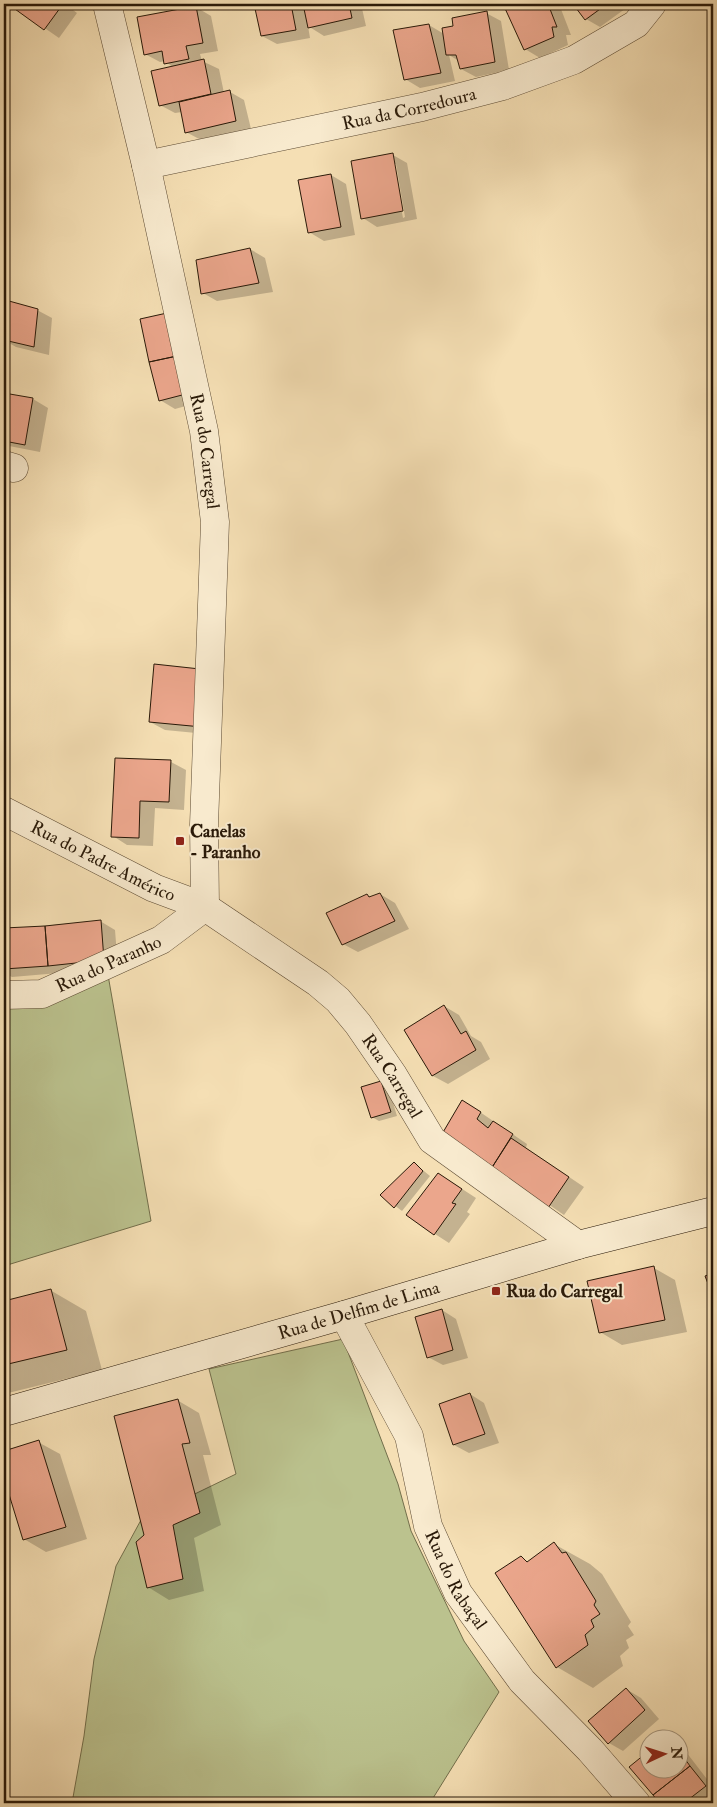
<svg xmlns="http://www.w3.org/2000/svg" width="717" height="1807" viewBox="0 0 717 1807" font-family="'IM FELL Double Pica',serif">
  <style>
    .green { fill: #bbc28e; stroke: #726e4b }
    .shadow { fill: #0003; fill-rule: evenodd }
    .building { fill: #eba68c; stroke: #291908 }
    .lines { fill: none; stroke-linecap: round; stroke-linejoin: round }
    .street-casing { stroke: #5c4a33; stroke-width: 29 }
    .secondary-casing { stroke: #291908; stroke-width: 29 }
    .street { stroke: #f8eace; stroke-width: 28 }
    .secondary { stroke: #f8eace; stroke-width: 28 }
    .poi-dot { fill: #8f2418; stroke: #f8eace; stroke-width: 2 }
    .labels { text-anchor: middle; stroke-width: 4; stroke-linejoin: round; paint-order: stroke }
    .street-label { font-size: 18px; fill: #291908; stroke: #f8eace }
    .poi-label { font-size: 18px; font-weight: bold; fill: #291908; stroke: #f8eace; text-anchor: start }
  </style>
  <rect width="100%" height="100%" fill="#f5dfb4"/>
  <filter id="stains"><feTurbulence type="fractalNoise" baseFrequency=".004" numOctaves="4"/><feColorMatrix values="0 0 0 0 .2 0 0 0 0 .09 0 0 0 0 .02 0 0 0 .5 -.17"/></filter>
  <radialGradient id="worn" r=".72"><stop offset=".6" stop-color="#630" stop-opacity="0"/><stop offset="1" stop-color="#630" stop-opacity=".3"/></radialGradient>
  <!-- green -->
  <path class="green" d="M108 975 151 1221 4 1266V991Z
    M343 1339 398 1484 411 1531 464 1641 499 1692 430 1803H72L84 1736 94 1659 116 1566 141 1520 236 1474 209 1369Z"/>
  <!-- shadow -->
  <path class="shadow" d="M10 4H65L77 13 59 38Z
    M256 4H361L366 26 324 36 308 26 310 38 277 44 262 36Z
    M504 4H559L571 35H566L568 45 540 58 525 49Z
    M575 4H627L629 6 600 27 586 19Z
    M196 7 211 16 218 51 200 54 202 61 219 69 224 93 230 92 244 100 251 129 201 140 186 132 182 112 175 113 160 105 174 68 165 61 160 62 145 54Z
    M486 13 501 21 509 70 476 77 461 69 459 61 449 55 455 81 420 88 405 79 429 25 444 34Z
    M393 155 407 163 417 219 377 227 363 218ZM393 164H396L405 217 403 218Z
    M331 175 346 184 355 235 324 241 309 232Z
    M250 249 265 258 273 292 217 301 203 293Z
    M10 302 37 310 52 318 49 355 16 347 4 340V327Z
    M182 323 200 402 175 409 160 400Z
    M4 395 33 399 48 408 40 452 4 445Z
    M155 666 217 735 165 730 150 722Z
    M171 762 186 770 184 810 155 808 153 846 127 845 113 836Z
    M380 894 395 903 409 929 358 952 343 944 367 895 371 897Z
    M100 921 115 930 118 968 12 977 4 973V929Z
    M444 1006 459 1015 471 1036 481 1042 490 1059 448 1084 433 1076 406 1031Z
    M381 1082 388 1086 397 1116 379 1121 372 1117Z
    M477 1110 527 1144 526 1148 584 1187 564 1215 444 1133Z
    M414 1163 430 1176 402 1211 381 1195Z
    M453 1183 476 1198 467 1212 470 1214 449 1243 435 1234Z
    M654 1268 675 1280 687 1332 622 1345 600 1332Z
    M50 1290 86 1311 102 1370 4 1394V1302Z
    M442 1310 456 1319 468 1358 443 1365 428 1357Z
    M470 1394 484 1403 499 1443 469 1453 454 1445 440 1405Z
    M177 1400 199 1413 211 1455H203L221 1525 194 1538 204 1591 169 1600 148 1587 146 1536Z
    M38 1442 60 1454 87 1539 46 1552 24 1539 4 1474V1452Z
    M554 1544 590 1564 602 1574 631 1622 628 1626 634 1635 626 1640 629 1648 620 1656 623 1666 593 1688 557 1667 521 1558 529 1562Z
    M626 1689 641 1698 659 1719 623 1751 609 1743Z
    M680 1744 713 1787V1800L709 1803H660L631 1767 680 1770Z"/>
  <!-- building -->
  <path class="building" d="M8 4H63L44 30Z
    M254 4H291L296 30 261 36Z
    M303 4H349L352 18 308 28Z
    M503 4H548L557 27H552L554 37 524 50Z
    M573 4H607L585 20Z
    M196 6 203 43 186 46 189 59 164 64 162 51 144 55 137 17Z
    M487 11 495 62 460 69 456 55H446L442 28 453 26 452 18Z
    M429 24 441 73 404 80 393 30Z
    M204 59 211 94 159 106 151 71Z
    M230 90 236 121 185 133 179 102Z
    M393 153 403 211 361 219 351 161Z
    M331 174 341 227 308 233 298 180Z
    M250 248 259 283 201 294 196 260Z
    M9 301 38 309 34 347 4 340V322Z
    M167 313 177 356 149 362 140 319Z
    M177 356 186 394 159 401 149 362Z
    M4 393 33 398 25 445 4 441Z
    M154 664 200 669 202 727 149 722Z
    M115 758 171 760 169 802 140 801 139 838 111 837Z
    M380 893 395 921 342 945 326 913 367 894 369 897Z
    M101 920 104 960 48 966 45 926Z
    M45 926 48 966 4 969V928Z
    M444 1005 461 1034 466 1031 476 1050 432 1076 404 1030Z
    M381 1081 391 1112 371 1118 361 1087Z
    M462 1100 481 1112 477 1119 488 1128 493 1121 513 1134 491 1169 442 1134Z
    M511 1138 569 1177 548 1208 491 1169Z
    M414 1162 423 1171 394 1208 380 1195Z
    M438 1173 462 1189 452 1203 456 1204 434 1235 406 1215Z
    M713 1254V1294H712L705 1276 713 1273 708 1256Z
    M654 1266 665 1320 599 1333 587 1281Z
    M51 1289 67 1350 4 1365V1301Z
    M442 1309 453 1350 427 1358 415 1317Z
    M470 1393 485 1434 453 1445 439 1404Z
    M178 1399 190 1443 182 1444 200 1513 173 1525 183 1579 147 1588 136 1542 144 1535 114 1416Z
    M39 1440 66 1527 23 1540 4 1478V1451Z
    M554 1542 562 1553 566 1552 596 1601 594 1605 600 1614 591 1620 594 1627 585 1635 588 1645 556 1668 495 1573 521 1556 527 1562Z
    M626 1688 645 1710 608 1744 588 1721Z
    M650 1750V1770H680V1752L690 1766 653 1795 629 1767Z
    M690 1766 706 1786 684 1803H659L653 1795Z"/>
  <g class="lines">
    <defs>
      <g id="street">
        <path id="s1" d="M107 4 146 165 204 431 215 522 204 825 205 907"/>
        <path id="s2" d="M146 165 422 107 503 86 574 60 636 24 652 4"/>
        <path d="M4 465 14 468"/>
        <path id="s3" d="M4 811 154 888 205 907 318 983 338 1000 358 1024 393 1075 432 1140 578 1245"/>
        <path id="s4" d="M4 995 42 994 161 940 205 907"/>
        <path id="s5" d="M344 1315 409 1436 428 1526 458 1593 522 1681 590 1750 636 1803"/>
      </g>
      <g id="secondary">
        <path id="s6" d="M4 1412 344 1315 578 1245 713 1211"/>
      </g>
    </defs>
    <!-- street casing -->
    <use href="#street" class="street-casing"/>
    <!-- secondary casing -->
    <use href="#secondary" class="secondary-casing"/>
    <!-- street -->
    <use href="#street" class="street"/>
    <!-- secondary -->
    <use href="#secondary" class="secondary"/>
  </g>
  <!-- markers -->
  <g class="poi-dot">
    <rect x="175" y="836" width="10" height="10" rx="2.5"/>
    <rect x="491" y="1286" width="10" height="10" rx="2.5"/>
  </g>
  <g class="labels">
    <!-- street labels -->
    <g class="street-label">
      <text dy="6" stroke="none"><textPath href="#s2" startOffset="269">Rua da Corredoura</textPath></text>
      <text dy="6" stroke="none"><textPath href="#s1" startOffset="458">Rua do Carregal</textPath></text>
      <text dy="6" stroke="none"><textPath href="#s3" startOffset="111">Rua do Padre Américo</textPath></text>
      <text dy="6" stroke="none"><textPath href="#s4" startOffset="111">Rua do Paranho</textPath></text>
      <text dy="6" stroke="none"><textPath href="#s3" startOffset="479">Rua Carregal</textPath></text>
      <text dy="6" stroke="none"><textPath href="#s6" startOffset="369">Rua de Delfim de Lima</textPath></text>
      <text dy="6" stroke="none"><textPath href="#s5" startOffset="290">Rua do Rabaçal</textPath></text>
    </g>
    <!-- poi labels -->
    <g class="poi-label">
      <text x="190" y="837">Canelas<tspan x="190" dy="21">- Paranho</tspan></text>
      <text x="506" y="1297">Rua do Carregal</text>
    </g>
  </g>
  <!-- margin -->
  <rect width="717" height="1807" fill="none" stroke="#f5dfb4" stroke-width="20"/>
  <rect x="5" y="5" width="707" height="1797" fill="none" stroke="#291908" stroke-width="2.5"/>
  <rect x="10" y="10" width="697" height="1787" fill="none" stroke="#291908"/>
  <!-- north arrow -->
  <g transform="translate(664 1754) rotate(86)"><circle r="24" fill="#f8eace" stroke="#a5967f"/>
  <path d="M0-4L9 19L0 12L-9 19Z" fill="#8f2418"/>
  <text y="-8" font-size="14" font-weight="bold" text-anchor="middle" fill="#291908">N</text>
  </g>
  <rect width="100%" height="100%" filter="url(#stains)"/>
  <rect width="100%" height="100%" fill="url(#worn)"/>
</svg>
